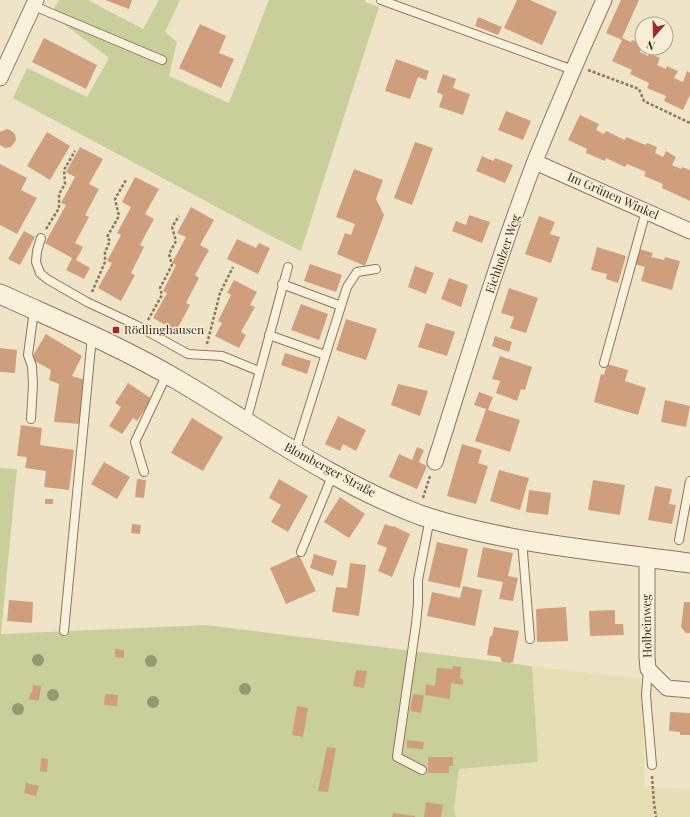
<svg xmlns="http://www.w3.org/2000/svg" width="690" height="817" viewBox="0 0 690 817" font-family="'Playfair Display',serif">
  <style>
    .farmland { fill: #e6deb5 }
    .green { fill: #c9cf9b }
    .building { fill: #cf9f7d }
    .lines { fill: none; stroke-linecap: round; stroke-linejoin: round }
    .service-casing { stroke: #8d765c; stroke-width: 10 }
    .minor-casing { stroke: #8d765c; stroke-width: 17 }
    .tertiary-casing { stroke: #8d765c; stroke-width: 21 }
    .path { stroke: #8d765c; stroke-width: 2.5; stroke-dasharray: 3 2; stroke-linecap: butt }
    .service { stroke: #faf1dc; stroke-width: 8 }
    .minor { stroke: #faf1dc; stroke-width: 15 }
    .tertiary { stroke: #faf1dc; stroke-width: 19 }
    .tree { fill: #96986f }
    .poi-dot { fill: #9e2a2b; stroke: #f7eed8; stroke-width: 1.5 }
    .labels { text-anchor: middle; stroke-width: 3; stroke-linejoin: round; paint-order: stroke }
    .street-label { font-size: 12px; fill: #3d2e20; stroke: #f7eed8 }
    .poi-label { font-size: 12px; fill: #3d2e20; stroke: #f7eed8; text-anchor: start }
  </style>
  <rect width="100%" height="100%" fill="#f0e4c8"/>
  <!-- farmland -->
  <path class="farmland" d="M532 666 641 679 645 786 690 790V817H456L454 809 459 769 538 762Z"/>
  <!-- green -->
  <path class="green" d="M59 0H88L143 29 159 0H180L165 32 177 42 169 76 229 103 269 0H366L365 2 379 7 301 251 271 236 13 98 27 68 87 97 109 58 51 14Z
    M0 468 17 469 1 634 206 625 532 666 538 762 459 769 454 809 456 817H0Z"/>
  <!-- building -->
  <path class="building" d="M105 0H132L129 9Z
    M517 0H530L557 12 542 45 504 28Z
    M621 0H639L622 38 631 42 632 40 642 44 640 52 648 56 649 53 660 58 657 65 666 69 667 66 678 71 674 78 683 82 687 71 690 73V95L683 110 664 101 666 96 647 88 649 83 630 74 632 70 612 61 622 40 606 33Z
    M478 17 502 27 498 35 475 26Z
    M200 24 226 36 219 53 234 59 221 88 179 68Z
    M44 38 97 65 86 89 32 62Z
    M396 59 429 71 426 80 418 77 410 99 385 91Z
    M443 74 456 79 453 88 470 94 463 115 439 107 443 95 437 92Z
    M506 111 531 121 523 140 498 130Z
    M580 115 599 124 596 130 604 134 606 131 625 140 626 137 646 145 647 143 657 147 655 153 663 157 666 151 676 157 672 165 681 169 682 167 690 170V201L662 188 663 184 644 176 646 172 627 164 625 167 606 158 605 161 586 153 587 149 568 140Z
    M7 129 10 130 15 134 16 140 11 147 5 148 0 145V132Z
    M47 132 70 146 50 180 27 166Z
    M415 142 433 148 412 205 394 198Z
    M80 147 103 159 89 184 99 189 85 215 89 217 75 243 83 247 76 260 90 268 84 279 66 270 72 258 45 243 66 205 61 203 75 177 66 172Z
    M482 156 493 161 495 158 513 165 505 183 476 171Z
    M0 164 27 178 21 190 37 198 17 234 0 225Z
    M354 169 383 180 376 199 384 215 365 266 337 254 345 233 351 235 355 224 336 217Z
    M135 177 159 189 145 214 154 219 140 245 144 247 131 273 135 275 121 301 98 288 112 263 107 261 121 235 117 233 131 207 122 202Z
    M191 207 214 220 200 245 209 250 195 275 199 278 186 303 190 305 176 331 153 318 167 293 163 291 176 265 172 263 186 237 177 233Z
    M469 215 490 222 482 243 452 231 456 221 466 225Z
    M539 216 555 222 550 234 560 237 551 263 525 254Z
    M24 231 35 237 20 265 8 259Z
    M237 239 256 248 259 243 270 248 258 274 227 259Z
    M597 247 626 256 618 283 606 279 607 274 591 270Z
    M639 249 653 253 651 257 664 260 665 257 680 261 672 290 641 281 645 267 635 264Z
    M310 264 342 275 336 292 304 281Z
    M415 266 434 273 426 294 408 287Z
    M449 278 468 285 461 307 441 299Z
    M234 280 257 292 250 305 255 307 241 332 246 335 239 348 215 336 222 323 218 321 231 295 227 293Z
    M509 288 538 298 526 333 510 328 514 317 501 313Z
    M301 304 328 314 319 340 291 330Z
    M346 319 377 329 366 360 336 350Z
    M426 323 455 332 447 356 418 347Z
    M46 334 82 356 72 376 85 380 80 424 54 422 59 384 49 380 51 370 31 359Z
    M495 336 512 342 509 352 492 346Z
    M0 348 17 350 15 373 0 372Z
    M285 353 311 361 307 374 281 365Z
    M500 356 532 367 525 390 521 389 517 401 496 393 500 381 492 379Z
    M607 364 628 370 625 381 646 388 638 415 594 402 601 374 604 375Z
    M128 383 152 399 137 421 133 418 122 434 109 426 121 407 115 403Z
    M398 384 428 391 420 416 391 405Z
    M479 392 493 397 488 410 520 420 510 452 475 441 486 409 474 405Z
    M665 400 690 406 686 427 661 422Z
    M338 416 366 430 356 451 343 444 340 451 325 444Z
    M192 418 223 437 203 471 171 453Z
    M21 425 42 428 40 445 74 450 69 490 44 487 46 471 25 468 27 457 17 456Z
    M462 444 482 450 478 463 488 466 476 504 447 496Z
    M417 447 424 450 419 462 427 466 417 489 389 477 399 454 412 460Z
    M104 462 130 477 117 499 91 484Z
    M499 470 529 478 520 510 490 501Z
    M137 479 146 480 144 498 135 497Z
    M279 479 308 496 288 532 271 522 281 505 269 498Z
    M593 480 625 485 620 515 588 510Z
    M655 486 672 489 669 504 676 505 672 524 648 520Z
    M529 490 551 493 548 515 526 512Z
    M340 497 365 514 349 538 324 522Z
    M45 499H53V504H45Z
    M132 524 141 525 140 534 131 533Z
    M385 524 393 527V526L410 534 392 577 378 571 387 548 377 544Z
    M437 542 468 549 460 588 428 581Z
    M483 547 513 553 508 576 518 578 513 601 499 599 503 582 477 577Z
    M314 554 337 561 333 576 310 568Z
    M299 555 316 591 286 604 270 568Z
    M350 563 366 565 359 616 332 612 336 587 347 588Z
    M463 586 482 590 475 626 427 616 432 592 460 598Z
    M9 600 33 602 32 623 7 621Z
    M684 602H690V633H686L681 627Z
    M566 607 568 641 537 642 536 609Z
    M615 610V624H623L624 635 590 636 589 611Z
    M494 627 519 631 513 662 510 663 502 662 500 657 487 655 490 636H492Z
    M115 649 124 650V658L115 657Z
    M453 666 461 667 460 679H463V685L451 683 450 699 425 695 426 684 435 686 437 668 452 669Z
    M356 670 367 671 364 688 353 686Z
    M33 685 41 686 39 701 29 699 30 693H32Z
    M105 694 118 695 117 706 104 705Z
    M413 694 424 695 421 713 410 711Z
    M297 706 308 708 303 737 292 735Z
    M670 712 690 713V735H680V732L669 731Z
    M407 740 424 742 423 749 407 748Z
    M327 747 336 748 328 792 318 791Z
    M428 757H453V766H449V773H428Z
    M41 758 48 759 47 772 40 771Z
    M26 783 39 786 36 796 24 793Z
    M426 802 443 805 441 817H424Z
    M393 813 415 816V817H392Z"/>
  <g class="lines">
    <defs>
      <path id="service" d="M381 0 573 70
        M34 6 162 60
        M41 238 37 251 36 262 40 273 47 279 87 302 136 325 188 354 222 356 259 371
        M282 284 341 306
        M269 335 325 355
        M604 363 646 211
        M31 419 33 384 32 366 28 355 34 310
        M246 422 288 267
        M295 452 347 287 357 272 376 269
        M144 472 135 442 167 374
        M522 540 530 639
        M679 540 690 481
        M301 552 333 474
        M64 631 92 336
        M648 669 646 695 652 765
        M422 770 397 757 416 624 418 603V580L430 518"/>
      <path id="minor" d="M0 78 36 0
        M535 162 690 231
        M435 462C467 362 497 260 535 161 557 107 580 53 604 0
        M647 558V657L648 669 667 688 690 690"/>
      <path id="tertiary" d="M0 294C59 321 120 346 176 379 256 426 332 482 420 515 449 525 480 532 511 538 570 549 630 555 690 563"/>
    </defs>
    <!-- service casing -->
    <use href="#service" class="service-casing"/>
    <!-- minor casing -->
    <use href="#minor" class="minor-casing"/>
    <!-- tertiary casing -->
    <use href="#tertiary" class="tertiary-casing"/>
    <!-- path -->
    <path class="path" d="M588 70 639 89 644 101 690 123
      M46 229 59 208V194L65 184 64 170 75 151
      M92 292 105 262V252L110 241 107 237 119 216 115 199 126 180
      M148 320 162 295 160 288 172 265 169 254 176 241 172 227 179 216
      M207 344 220 293 233 267
      M423 498 430 476
      M652 776 654 803 656 817"/>
    <!-- service -->
    <use href="#service" class="service"/>
    <!-- minor -->
    <use href="#minor" class="minor"/>
    <!-- tertiary -->
    <use href="#tertiary" class="tertiary"/>
  </g>
  <!-- trees -->
  <g class="tree">
    <circle cx="38" cy="660" r="6"/>
    <circle cx="151" cy="661" r="6"/>
    <circle cx="245" cy="689" r="6"/>
    <circle cx="53" cy="695" r="6"/>
    <circle cx="153" cy="702" r="6"/>
    <circle cx="18" cy="709" r="6"/>
  </g>
  <!-- markers -->
  <rect class="poi-dot" x="112" y="326" width="8" height="8" rx="2"/>
  <g class="labels">
    <!-- street labels -->
    <g class="street-label">
      <text transform="translate(613 196) rotate(24)" y="4">Im Grünen Winkel</text>
      <text transform="translate(503 254) rotate(-71)" y="4">Eichholzer Weg</text>
      <text transform="translate(330 470) rotate(28)" y="4">Blomberger Straße</text>
      <text transform="translate(647 626) rotate(-91)" y="4">Holbeinweg</text>
    </g>
    <!-- poi labels -->
    <g class="poi-label">
      <text x="124" y="334">Rödlinghausen</text>
    </g>
  </g>
  <!-- north arrow -->
  <g transform="translate(654 36) rotate(200)"><circle r="19" fill="#f7eed8" stroke="#ada18e"/>
  <path d="M0-3L7 15L0 10L-7 15Z" fill="#9e2a2b"/>
  <text y="-6" font-size="11" font-weight="bold" text-anchor="middle" fill="#3d2e20">N</text>
  </g>
</svg>
